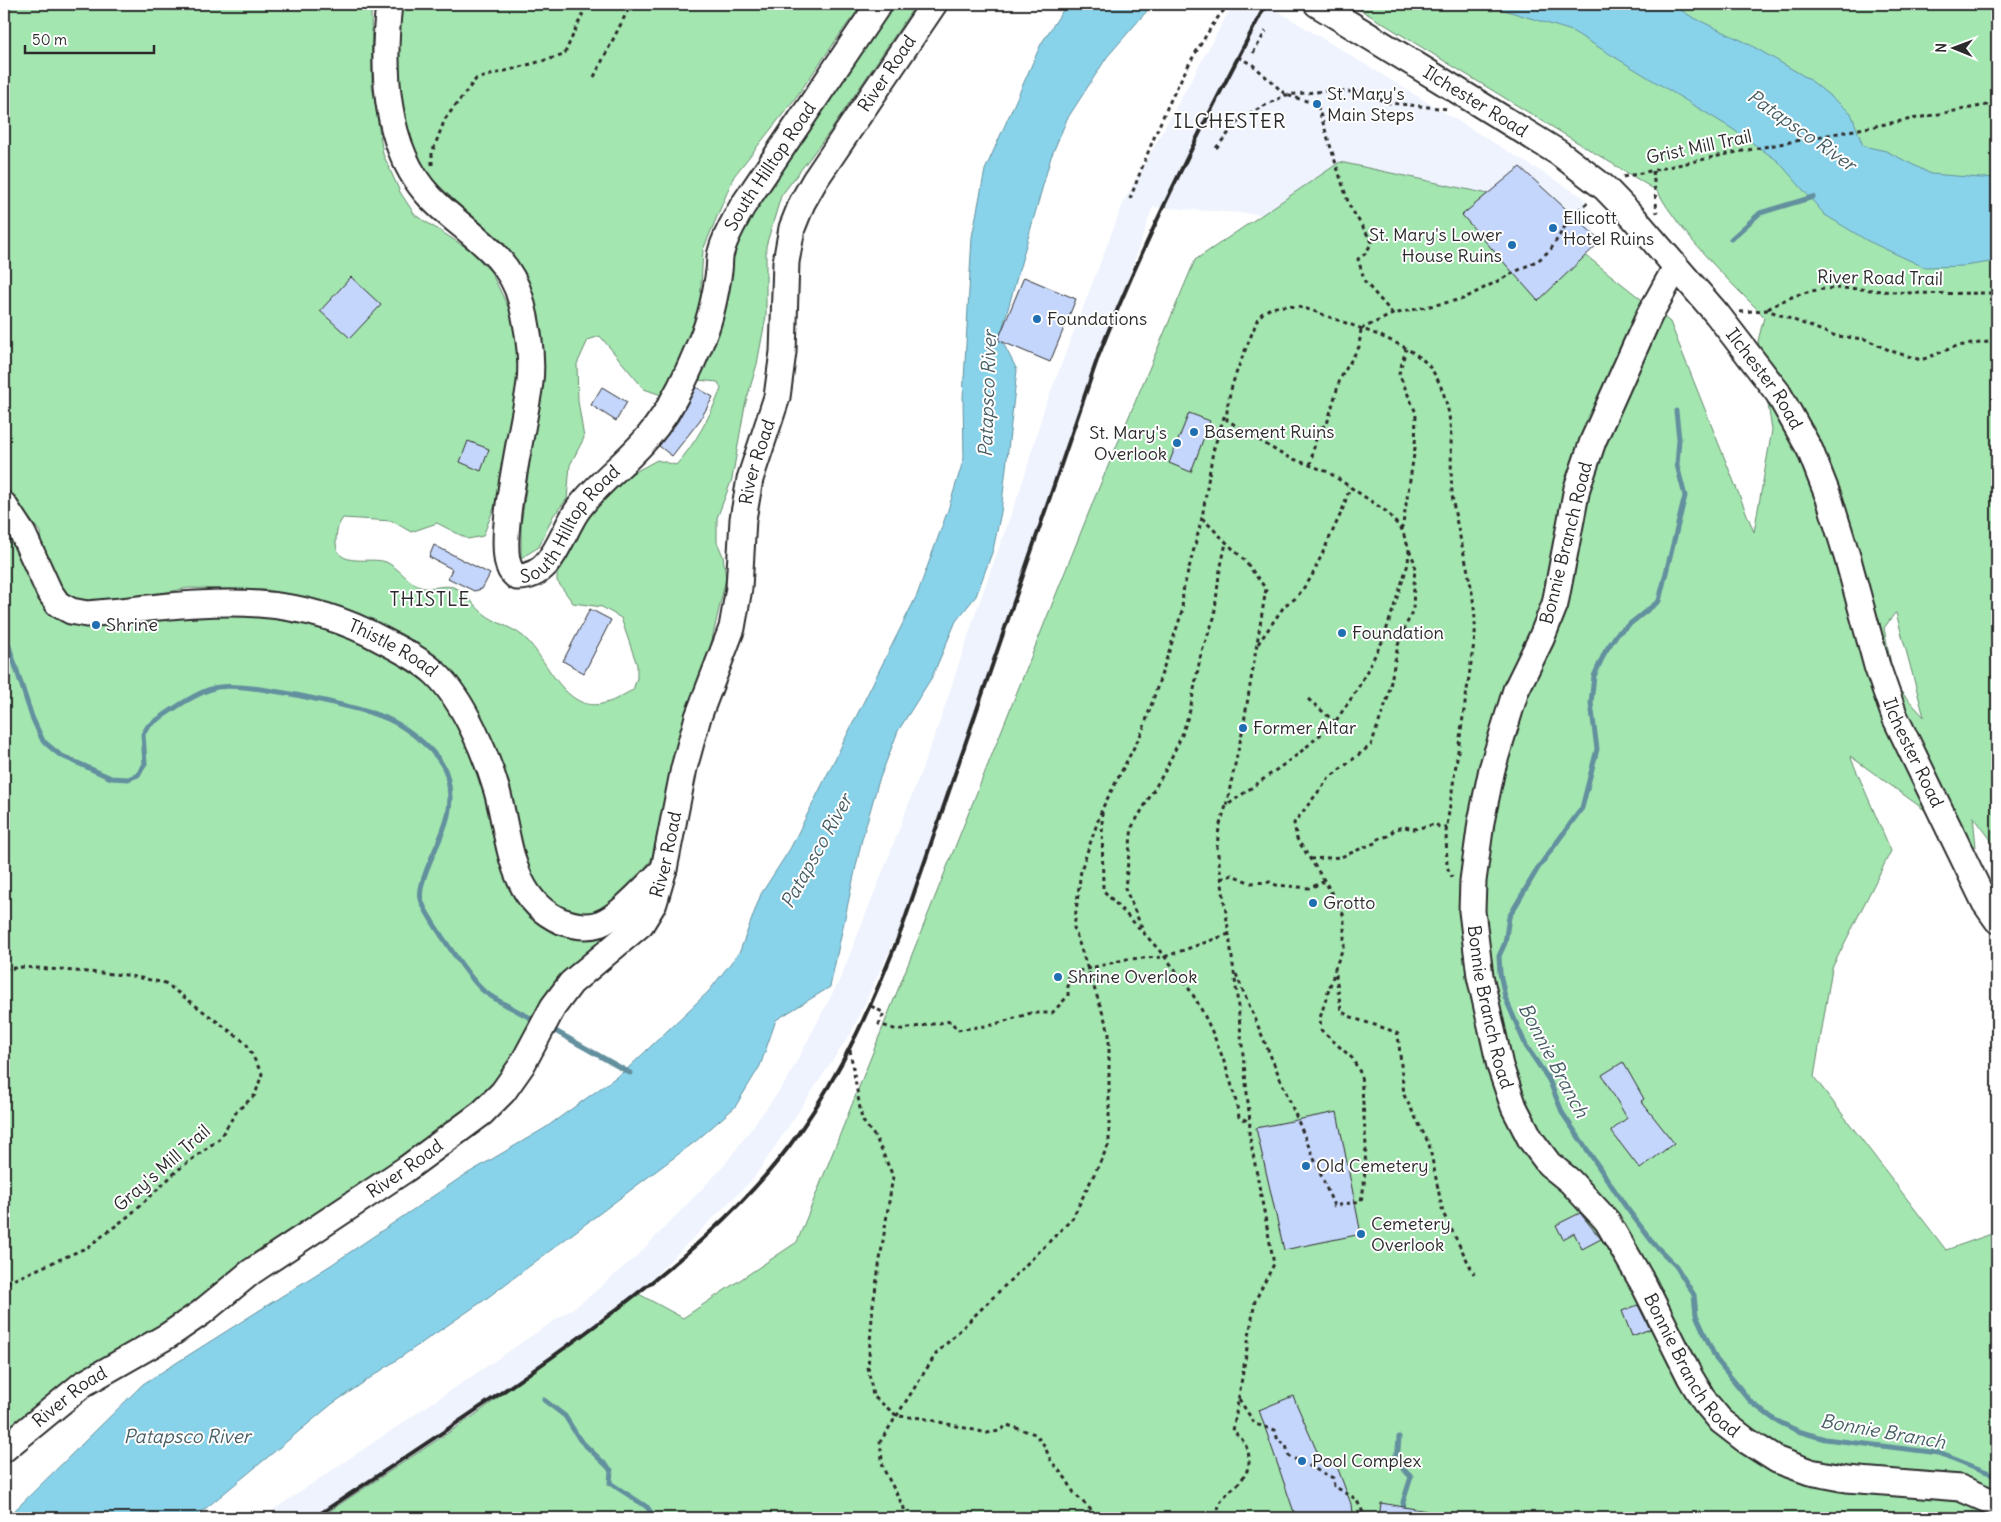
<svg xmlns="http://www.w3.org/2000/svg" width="2001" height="1522" viewBox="0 0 2001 1522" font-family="Delius,sans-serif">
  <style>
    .built { fill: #eef3fe }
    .green { fill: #a3e6b0; stroke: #67886e; fill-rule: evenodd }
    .water { fill: #89d3ea; stroke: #63909e }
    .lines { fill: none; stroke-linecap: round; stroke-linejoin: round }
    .stream { stroke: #63909e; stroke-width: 5 }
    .building { fill: #c5d6fc; stroke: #2b2b2b }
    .minor-casing { stroke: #2b2b2b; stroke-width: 29 }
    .path { stroke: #2b2b2b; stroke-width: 3; stroke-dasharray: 4 4; stroke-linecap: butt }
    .minor { stroke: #fff; stroke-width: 25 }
    .rail { stroke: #2b2b2b; stroke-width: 4 }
    .poi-dot { fill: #1f6fb2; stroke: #fff; stroke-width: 2 }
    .labels { text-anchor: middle; stroke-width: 4; stroke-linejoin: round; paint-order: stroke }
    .street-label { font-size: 18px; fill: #2b2b2b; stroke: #fff }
    .poi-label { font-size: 18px; fill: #2b2b2b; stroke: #fff; text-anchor: start }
    .water-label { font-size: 19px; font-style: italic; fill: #475d64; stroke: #fff }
    .neighbourhood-label { font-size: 19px; letter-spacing: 1px; fill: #2b2b2b; stroke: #fff }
    .quarter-label { font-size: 20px; letter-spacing: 1px; fill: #2b2b2b; stroke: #fff }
  </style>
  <rect width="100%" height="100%" fill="#fff"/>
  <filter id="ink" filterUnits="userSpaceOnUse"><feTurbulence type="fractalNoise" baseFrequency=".02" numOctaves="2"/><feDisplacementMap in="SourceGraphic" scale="10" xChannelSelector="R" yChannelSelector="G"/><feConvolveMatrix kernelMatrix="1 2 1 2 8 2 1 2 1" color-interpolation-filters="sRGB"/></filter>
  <g filter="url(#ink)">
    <!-- built -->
    <path class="built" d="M1233 4H1266L1583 197 1595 237 1153 207 900 928 851 1033 754 1178 637 1293 475 1415 319 1518H261L585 1300 639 1254 723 1167 787 1080 841 977 890 853 939 724 976 612 1024 478 1043 412 1124 201Z"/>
    <!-- green -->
    <path class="green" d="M4 4H371L372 85 383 154 400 192 415 215 470 250 491 272 517 325 519 387 494 508 483 536 468 539 437 523 411 532 392 521 343 518C337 526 336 533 336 543 337 569 370 556 386 562 399 568 408 582 420 587 432 591 446 582 458 589 468 595 474 606 483 613 496 624 517 628 528 641 548 662 567 715 605 703 615 701 624 694 633 690L637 678V665L621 618 602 607 573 603 557 581V574L586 514 615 483 657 460 676 465C696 443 710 416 721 389L718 382 697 380 731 239 883 13 898 4H916L831 130 781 196 766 246V316L757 364 745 405 732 479 717 518V542L723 556 726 578 708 657 651 860 631 887 604 908 584 915 569 914 534 889 450 677 314 602 267 590 189 588 118 601 82 603 59 594 41 545 40 532 9 492 4 479Z
      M401 4H864L848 23 794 100 734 176 703 250 699 322 670 398 644 389 600 336 588 340 577 364 578 401 584 438 570 465 567 499 553 516 539 547 521 558V525L543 368 530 286 504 243 456 202 422 169 410 143 398 80Z
      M1351 4H1997V848L1973 816 1976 847 1850 756 1891 851 1832 968 1814 1077 1946 1250 1997 1232V1518H319L475 1415 637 1293 683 1318 797 1242 1095 497 1195 260 1340 162 1516 200 1670 322 1754 532 1772 430 1758 341 1764 317 1758 310C1721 273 1684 237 1657 191ZM1895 613H1896L1924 717 1895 685 1884 628Z
      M4 526C13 544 39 608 53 617 65 624 76 625 90 626L241 612 329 626 403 663 426 680 445 703 461 731 477 763 487 795 505 872 515 897 527 913 545 927 566 935 623 920 476 1107 4 1439Z"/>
    <!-- water -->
    <path class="water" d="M1067 4H1153L1107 57 1067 119 1051 157 1000 337 1017 370 1001 512 993 550 976 596 956 621 932 677 898 731 878 783 861 843 830 987 776 1020 760 1066 735 1107 696 1141 483 1301 332 1404 194 1518H7L143 1384 331 1265 460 1178 545 1128 626 1070 709 991 740 951 761 894 790 849 917 595 948 510 964 458 963 398 972 237 985 170 1041 44Z
      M1485 4H1671L1692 17 1747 43 1809 79 1851 113 1863 146 1886 151 1931 174 1981 178 1997 177V261L1964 266 1924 267 1868 241 1825 215 1778 161 1731 128 1572 31Z"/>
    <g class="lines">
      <!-- stream -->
      <path class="stream" d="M1731 239 1760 213 1813 197
        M1676 411 1679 439 1677 465 1685 496 1659 601 1617 634 1605 652 1594 676 1591 703 1597 749 1582 808 1538 868 1509 917 1505 943 1499 956 1500 973 1505 997 1526 1046 1549 1080 1563 1114 1626 1207 1654 1244 1676 1266 1694 1295 1696 1315 1716 1359 1751 1402 1775 1420 1798 1431 1825 1439 1939 1453 1997 1476
        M4 631 32 717 43 741 60 755 111 778 128 779 138 775 145 764 143 734 148 726C168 713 191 695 214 688 240 680 362 707 388 719 408 728 442 754 447 776 459 819 432 846 422 884 421 888 420 895 421 899 424 913 473 984 485 992 501 1004 521 1012 538 1022
        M550 1028 630 1073
        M544 1400 565 1416 580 1440 611 1470 610 1483 647 1507 655 1518
        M1399 1437 1398 1450 1394 1459 1411 1477 1403 1502 1405 1514"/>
    </g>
    <!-- building -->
    <path class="building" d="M1520 167 1601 241 1538 301 1462 215Z
      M351 277 381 305 350 338 320 311Z
      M1024 277 1076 299 1050 362 998 340Z
      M602 387 627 402 616 421 591 405Z
      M696 387 713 397 700 420 672 456 659 446 678 421Z
      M1189 413 1210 421 1191 472 1169 463Z
      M468 441 489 449 481 471 460 462Z
      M434 545 490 574 482 589 474 591 448 578 452 569 429 557Z
      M590 609 611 620 584 673 563 661Z
      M1623 1062 1644 1099 1641 1101 1674 1143 1640 1169 1611 1131 1627 1118 1602 1075Z
      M1337 1112 1361 1234 1284 1250 1256 1128Z
      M1580 1213 1601 1239 1582 1249 1574 1233 1563 1239 1556 1225Z
      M1638 1305 1650 1329 1632 1336 1622 1311Z
      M1293 1396 1318 1454 1338 1469 1351 1504 1352 1513 1347 1518H1296L1259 1410Z
      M1381 1503 1427 1511 1426 1518H1379Z"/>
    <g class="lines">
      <defs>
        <g id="minor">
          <path id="s1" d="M389 4C382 67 384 148 430 197 462 231 508 251 521 300 528 327 533 354 530 382 526 419 495 541 510 569 511 572 515 575 517 577 554 578 561 531 579 508 599 482 627 462 648 437 673 408 690 369 704 334 712 314 716 291 719 271 720 265 719 258 721 252 725 236 734 222 742 207L879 4"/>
          <path id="s2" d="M1317 4 1559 153 1605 188 1633 217 1717 314 1778 393 1810 450 1830 501 1849 563 1877 666 1895 717 1985 903 1997 920"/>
          <path id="s3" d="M1676 267 1649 316 1593 441 1577 488 1555 604 1541 639 1516 690 1492 769 1481 822 1473 881 1472 911 1480 976 1500 1066 1514 1107 1531 1140 1549 1164 1570 1181 1607 1221 1644 1285 1690 1377 1705 1402 1721 1421 1747 1441 1777 1460 1810 1472 1847 1479 1960 1488 1997 1504"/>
          <path id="s4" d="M4 505 23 534 49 591 58 604 71 611 87 614C195 605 283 585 384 641 401 650 421 660 436 674 464 701 486 754 497 791 510 837 509 899 561 921 572 925 587 928 599 924 621 916 647 885 664 869"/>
          <path id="s5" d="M4 1449 83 1384 169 1335 201 1313 251 1272 406 1169 482 1113 503 1092 522 1065 553 1007 571 983 641 924 654 903 664 869 684 768 698 717 732 628 739 588 743 519 750 479 777 397 783 352 786 262 792 228 802 203 815 180 934 4"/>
        </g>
      </defs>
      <!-- minor casing -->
      <use href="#minor" class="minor-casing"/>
      <!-- path -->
      <path class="path" d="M1253 53 1266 31
        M1238 57 1253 65 1286 95 1317 104 1349 205 1372 242 1366 253 1358 259 1365 282 1393 314
        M594 77 631 4
        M1216 148 1242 117 1286 95 1325 91 1358 92 1390 103 1448 109
        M432 165V153L445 119 476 79 564 55 587 4
        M1653 171 1657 213
        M1623 177 1732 153 1997 103
        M1130 199C1150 146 1170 95 1199 47 1209 31 1217 16 1230 4
        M1768 309C1822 276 1858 292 1916 293 1943 294 1970 293 1997 293
        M1740 312 1767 310 1836 336 1865 339 1891 351 1921 360 1957 346 1997 341
        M1361 329 1393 314 1463 299 1540 259 1551 249 1572 215 1590 201
        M1310 465 1318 430 1327 424 1340 379 1359 347 1361 329
        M1202 518 1245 561 1266 589 1243 728 1226 806
        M1402 530 1415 448 1416 413 1399 374 1406 349
        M1409 550 1415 563 1413 609 1398 645 1388 697 1371 745 1329 778 1294 823 1297 839 1326 883 1344 916V946L1335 968 1341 1011C1358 1023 1380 1024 1398 1034L1404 1095 1429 1144 1443 1213 1474 1274
        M1258 644 1285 605 1296 598 1311 578 1342 511 1350 487
        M1308 699 1335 722
        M1102 812 1103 890C1132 921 1163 951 1187 986 1210 1018 1233 1079 1239 1117L1250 1122
        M1310 859 1341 857 1377 842 1378 839 1388 836 1395 829 1405 827 1414 829 1436 824 1439 827H1447
        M1221 879 1232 875 1251 883 1270 882 1276 885 1310 888 1325 881
        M1145 935 1125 888 1132 827 1165 771 1182 735 1190 710 1201 654 1214 618 1219 575 1226 543
        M4 969 23 967 126 975 165 983 246 1043 262 1074 255 1095 237 1111 219 1139 179 1169 131 1214 88 1247 4 1284
        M1236 974 1334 1206 1361 1201 1364 1186 1366 1146 1361 1074 1352 1058 1321 1030 1320 1018 1335 970
        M871 1006 884 1013 879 1024 897 1030 951 1021 957 1030 992 1025 1031 1013H1052L1068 996V975L1075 972 1127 959 1164 957 1229 934
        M850 1050 862 1120 876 1138 893 1176 873 1305 868 1367 873 1396 897 1416 922 1418 987 1433 1000 1431 1007 1425 1035 1434 1044 1445 1051 1461 1067 1480 1074 1493 1099 1518
        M1239 1399 1255 1424 1275 1430 1278 1441 1286 1445 1289 1456 1333 1478 1334 1486 1356 1499 1366 1518
        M904 1518V1508L883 1468 880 1442 936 1354 1072 1219 1109 1144V1032L1074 928 1081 870 1102 809 1143 730 1182 612 1183 591 1202 518 1213 451 1225 414
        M1217 1518C1218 1514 1218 1506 1220 1503 1225 1493 1236 1487 1242 1479 1255 1463 1249 1442 1233 1431L1255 1301 1274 1264 1249 1133 1250 1122 1236 987 1217 847 1219 827 1226 806 1297 755 1335 722 1357 690 1383 640 1408 564 1409 549 1402 530 1387 512 1328 472 1283 455 1227 420C1225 390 1247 349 1257 320 1270 299 1300 306 1319 313 1349 325 1399 339 1423 360 1436 371 1445 394 1448 410 1454 440 1449 472 1453 502 1460 547 1477 590 1475 636L1446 832 1447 867 1452 877"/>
      <!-- minor -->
      <use href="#minor" class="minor"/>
      <!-- rail -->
      <path class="rail" d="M314 1518C410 1454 508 1391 600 1322 672 1268 746 1208 798 1134 843 1070 874 1001 902 928L1098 357C1146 235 1205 120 1266 4"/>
    </g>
  </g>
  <!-- markers -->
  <g class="poi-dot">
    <circle cx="1317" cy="104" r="5"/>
    <circle cx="1553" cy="228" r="5"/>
    <circle cx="1512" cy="245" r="5"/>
    <circle cx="1037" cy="319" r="5"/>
    <circle cx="1194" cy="432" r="5"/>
    <circle cx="1177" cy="443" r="5"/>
    <circle cx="96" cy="625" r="5"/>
    <circle cx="1342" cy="633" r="5"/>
    <circle cx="1243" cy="728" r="5"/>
    <circle cx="1313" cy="903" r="5"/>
    <circle cx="1058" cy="977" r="5"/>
    <circle cx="1306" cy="1166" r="5"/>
    <circle cx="1361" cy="1234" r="5"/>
    <circle cx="1302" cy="1461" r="5"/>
  </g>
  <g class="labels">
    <!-- street labels -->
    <g class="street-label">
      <text dy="6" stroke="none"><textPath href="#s5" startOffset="1735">River Road</textPath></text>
      <text dy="6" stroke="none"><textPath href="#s2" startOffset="186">Ilchester Road</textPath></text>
      <text transform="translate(1699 147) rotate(-12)" y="6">Grist Mill Trail</text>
      <text dy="6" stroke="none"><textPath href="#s1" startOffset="1124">South Hilltop Road</textPath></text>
      <text transform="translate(1880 278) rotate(1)" y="6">River Road Trail</text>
      <text dy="6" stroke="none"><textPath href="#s2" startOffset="591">Ilchester Road</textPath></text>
      <text dy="6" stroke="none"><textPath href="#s5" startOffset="1315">River Road</textPath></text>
      <text dy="6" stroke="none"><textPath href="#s1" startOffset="704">South Hilltop Road</textPath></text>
      <text transform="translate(1566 543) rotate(-76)" y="6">Bonnie Branch Road</text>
      <text dy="6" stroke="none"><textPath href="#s4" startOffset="459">Thistle Road</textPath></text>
      <text dy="6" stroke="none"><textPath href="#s2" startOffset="996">Ilchester Road</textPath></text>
      <text dy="6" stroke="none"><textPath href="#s5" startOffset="910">River Road</textPath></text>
      <text dy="6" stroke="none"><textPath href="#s3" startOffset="779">Bonnie Branch Road</textPath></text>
      <text transform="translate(162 1168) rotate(-41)" y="6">Gray's Mill Trail</text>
      <text dy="6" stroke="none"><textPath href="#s5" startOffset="490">River Road</textPath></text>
      <text dy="6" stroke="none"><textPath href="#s3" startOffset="1199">Bonnie Branch Road</textPath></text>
      <text dy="6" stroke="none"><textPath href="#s5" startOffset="84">River Road</textPath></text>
    </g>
    <!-- poi labels -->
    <g class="poi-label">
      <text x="1327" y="100">St. Mary's<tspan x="1327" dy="21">Main Steps</tspan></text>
      <text x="1563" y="224">Ellicott<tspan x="1563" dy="21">Hotel Ruins</tspan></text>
      <text x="1502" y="241" text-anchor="end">St. Mary's Lower<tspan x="1502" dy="21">House Ruins</tspan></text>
      <text x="1047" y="325">Foundations</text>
      <text x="1204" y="438">Basement Ruins</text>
      <text x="1167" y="439" text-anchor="end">St. Mary's<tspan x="1167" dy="21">Overlook</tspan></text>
      <text x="106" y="631">Shrine</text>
      <text x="1352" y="639">Foundation</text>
      <text x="1253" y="734">Former Altar</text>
      <text x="1323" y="909">Grotto</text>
      <text x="1068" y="983">Shrine Overlook</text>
      <text x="1316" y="1172">Old Cemetery</text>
      <text x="1371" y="1230">Cemetery<tspan x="1371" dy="21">Overlook</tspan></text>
      <text x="1312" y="1467">Pool Complex</text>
    </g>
    <!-- water labels -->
    <g class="water-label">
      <text transform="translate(1802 130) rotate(35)" y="7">Patapsco River</text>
      <text transform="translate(987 394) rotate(-88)" y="7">Patapsco River</text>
      <text transform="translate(816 851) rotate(-61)" y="7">Patapsco River</text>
      <text transform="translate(1554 1060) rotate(62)" y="7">Bonnie Branch</text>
      <text transform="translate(1883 1431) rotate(10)" y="7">Bonnie Branch</text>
      <text x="187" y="1443">Patapsco River</text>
    </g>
    <!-- neighbourhood labels -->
    <g class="neighbourhood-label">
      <text x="430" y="606">THISTLE</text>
    </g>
    <!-- quarter labels -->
    <g class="quarter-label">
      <text x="1230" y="128">ILCHESTER</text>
    </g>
  </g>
  <!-- margin -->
  <rect width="2001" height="1522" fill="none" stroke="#fff" stroke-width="20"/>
  <rect x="10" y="10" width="1981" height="1502" fill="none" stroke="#2b2b2b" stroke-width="2" filter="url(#ink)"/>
  <!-- north arrow -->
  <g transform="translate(1954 48) rotate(271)" stroke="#ffffff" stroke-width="4" paint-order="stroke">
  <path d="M0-4L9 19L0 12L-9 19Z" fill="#2b2b2b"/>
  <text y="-8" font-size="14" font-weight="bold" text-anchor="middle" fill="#2b2b2b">N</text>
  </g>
  <!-- scale -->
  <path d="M25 45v8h129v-8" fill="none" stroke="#2b2b2b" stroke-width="2.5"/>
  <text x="32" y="45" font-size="15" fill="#2b2b2b" stroke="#ffffff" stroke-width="4" paint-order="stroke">50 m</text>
</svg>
